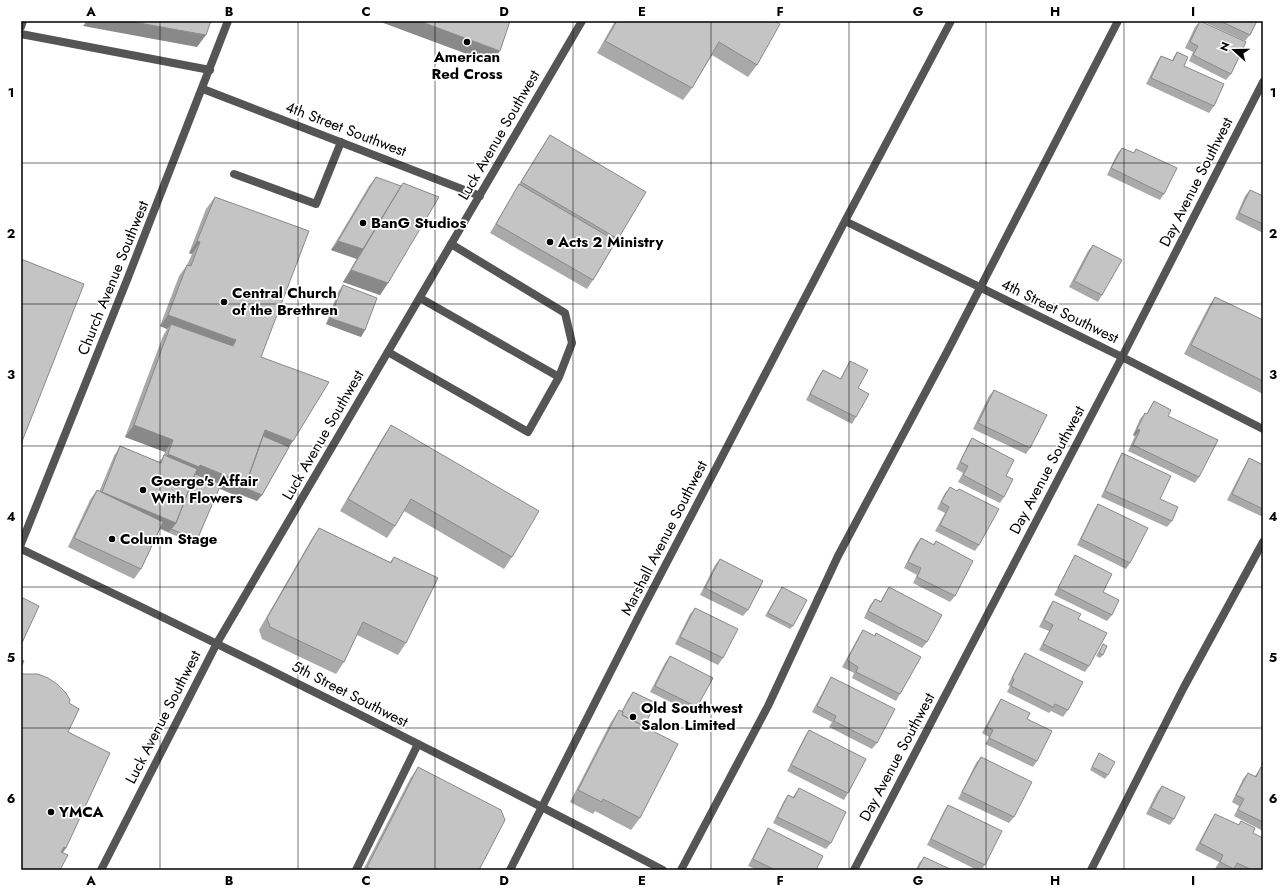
<svg xmlns="http://www.w3.org/2000/svg" width="1284" height="891" viewBox="0 0 1284 891" font-family="Jost,sans-serif">
  <style>
    .lines { fill: none; stroke-linecap: round; stroke-linejoin: round }
    .service { stroke: #555; stroke-width: 8 }
    .minor { stroke: #555; stroke-width: 8 }
    .tertiary { stroke: #555; stroke-width: 8 }
    .wall { fill: #a9a9a9 }
    .shaded-wall { fill: #898989 }
    .building { fill: #c4c4c4; stroke: #898989 }
    .grid { fill: none; stroke: #000; stroke-width: 1; stroke-opacity: 0.55 }
    .poi-dot { fill: #000; stroke: #fff; stroke-width: 1.5 }
    .labels { text-anchor: middle; stroke-width: 3.5; stroke-linejoin: round; paint-order: stroke }
    .poi-label { font-size: 15px; font-weight: bold; fill: #000; stroke: #fff; text-anchor: start }
    .street-label { font-size: 15px; fill: #000; stroke: #fff }
    .neatline { fill: none; stroke: #000; stroke-width: 1.5 }
    .grid-label { font-size: 13px; text-anchor: middle; font-weight: bold; fill: #000 }
  </style>
  <rect width="100%" height="100%" fill="#fff"/>
  <g class="lines">
    <!-- service -->
    <path class="service" d="M21 27 23 21
      M234 174 316 204 341 142
      M451 244 565 313 572 343 559 377
      M388 352 528 432 559 377 420 298
      M356 870 418 744
      M681 870 768 706 838 556 947 352 1118 21
      M1091 870 1184 687 1263 542"/>
    <!-- minor -->
    <path class="minor" d="M21 34 210 70
      M203 89 480 196
      M845 221 1122 357 1263 429
      M101 870 217 643 582 21
      M510 870 642 610 845 221 951 21
      M854 870 1122 357 1263 82"/>
    <!-- tertiary -->
    <path class="tertiary" d="M21 544 127 280 228 21
      M21 549C237 652 451 759 663 870"/>
  </g>
  <!-- wall -->
  <path class="wall" d="M615 21H774L757 65 748 77 712 55 692 88 683 100 597 53Z
    M1200 21 1231 74 1226 80 1189 61 1193 52 1185 48 1195 27Z
    M1202 21H1257L1250 35 1245 41Z
    M1177 52 1184 66 1214 106 1209 113 1146 84 1157 62 1161 56 1172 60Z
    M550 135 618 239 593 280 587 289 490 233 513 194 542 147Z
    M1122 148 1134 153 1136 149 1164 194 1160 200 1107 175 1117 154Z
    M376 177 388 283 380 295 343 282 357 258V259L331 250 369 186Z
    M1250 190 1263 196V233L1235 219 1245 196Z
    M215 197 261 357 289 447 262 495 257 501 239 494 237 496 219 488 197 540 195 544 160 529 141 569 134 579 68 547 90 500 97 490 99 492 114 456 120 446 159 462 163 457 165 452 125 437 163 336 167 329 160 326 179 276 187 265 192 254 189 253 206 209Z
    M1093 245 1102 295 1098 302 1069 287 1088 251Z
    M343 285 365 330 361 337 326 324 338 292Z
    M1215 297 1263 320V394L1184 354 1209 306Z
    M850 361 858 388 856 417 852 424 806 400 818 377 823 370 840 379 846 368Z
    M994 390 1030 448 1026 454 973 429 989 396Z
    M1154 401 1168 416 1199 477 1195 483 1128 451 1135 436 1133 435 1140 419 1145 413 1147 414 1150 407Z
    M391 425 512 557 504 569 404 511 395 526 387 538 340 511 383 437Z
    M972 438 1006 476 1004 497 1000 503 958 482 963 473 956 469 968 445Z
    M1122 453 1160 499 1172 521 1167 527 1101 497 1118 460Z
    M1249 458 1263 465V517L1227 500 1245 465Z
    M950 487 979 545 975 551 935 531 945 513 937 509 945 493Z
    M1098 504 1130 563 1126 569 1077 545 1094 510Z
    M319 528 390 562 394 557 406 643 398 655 357 635 344 662 336 674 262 639 259 630 311 540Z
    M921 538 933 544 936 541 955 596 950 602 913 583 917 575 904 568 916 544Z
    M1075 555 1103 592 1112 615 1107 621 1054 595 1071 562Z
    M720 559 748 610 743 616 700 595 715 565Z
    M782 587 793 626 790 629 765 616Z
    M889 587 927 642 922 648 864 618 870 605 875 599 881 601 885 593Z
    M1053 601 1078 619 1089 666 1085 672 1039 650 1049 631 1039 627 1049 607Z
    M695 608 723 658 718 665 675 644 690 614Z
    M863 630 874 636 876 633 900 694 896 701 852 678 854 673 842 667 859 636Z
    M1103 644V655L1100 658 1096 656Z
    M1025 653 1068 710 1063 717 1051 711 1049 713 1007 692 1010 686 1008 685 1021 659Z
    M670 656 697 707 693 713 650 692 665 663Z
    M831 677 877 743 872 749 829 727 832 722 812 712 827 684Z
    M633 692 644 726 640 818 631 830 595 811 593 814 570 802 611 722 619 710 622 711 628 699Z
    M1001 699 1027 719 1037 761 1033 767 985 744 989 737 982 733 997 705Z
    M809 730 848 793 844 800 787 771 805 736Z
    M1099 753 1108 775 1105 779 1090 770Z
    M981 757 1014 817 1009 823 958 799 976 763Z
    M418 767 479 870H363L410 779Z
    M1261 767 1263 768V831L1234 816 1239 806 1232 802 1243 779 1248 773 1255 776Z
    M1162 786 1174 819 1170 825 1146 814 1157 792Z
    M799 788 831 843 826 849 773 823 784 801 788 795 793 797Z
    M948 805 985 865 981 870H977L927 845 944 811Z
    M1215 814 1238 825 1241 821 1253 833 1263 870H1235L1234 869 1233 870H1218L1215 869 1219 862 1195 850 1211 820Z
    M768 828 816 870H758L748 866 764 835Z
    M924 857 952 870H916L919 863Z"/>
  <!-- shaded-wall -->
  <path class="shaded-wall" d="M87 21H128L206 35 197 47 83 26Z
    M378 21H419L500 51 491 63Z
    M197 241 200 242 192 254 189 253Z
    M338 241 363 249 357 259 331 250Z
    M351 270 388 283 380 295 343 282Z
    M168 315 236 340 228 352 171 324 167 329 160 326Z
    M330 318 365 330 361 337 326 324Z
    M134 425 173 440 165 452 125 437Z
    M1137 429 1140 430 1135 436 1133 435Z
    M265 430 293 441 285 453 261 436Z
    M168 454 200 465 246 484 262 495 257 501 239 494 237 496 192 477 160 466Z
    M102 492 176 523 169 532 95 501Z
    M64 847 66 848 58 860Z"/>
  <!-- building -->
  <path class="building" d="M128 21H211L206 35Z
    M419 21H510L500 51Z
    M617 21H774L780 24 757 65 719 42 692 88 605 41Z
    M1200 21 1246 42 1231 74 1193 55 1198 46 1190 42Z
    M1220 21H1257L1250 35Z
    M1177 52 1188 57 1184 66 1224 84 1214 106 1151 78 1161 56 1173 61Z
    M550 135 646 192 618 239 521 182Z
    M1122 148 1134 153 1136 149 1177 168 1164 194 1111 168Z
    M376 177 401 186 363 249 338 241Z
    M403 183 439 197 388 283 351 270Z
    M519 184 616 241 593 280 496 224Z
    M1250 190 1263 196V224L1239 213Z
    M215 197 309 231 261 357 329 382 293 441 265 430 246 484 200 465 199 467 168 454 173 440 134 425 171 324 233 346 236 340 168 315 187 265 191 266 200 242 197 241Z
    M1093 245 1122 260 1102 295 1074 281Z
    M21 259 84 284 21 444Z
    M343 285 377 298 365 330 330 318Z
    M1215 297 1263 320V381L1191 345Z
    M850 361 868 370 858 388 869 394 856 417 810 394 823 370 841 379Z
    M994 390 1047 415 1030 448 978 423Z
    M1154 401 1171 410 1168 416 1218 440 1199 477 1133 445 1140 430 1137 429 1145 413 1147 414Z
    M391 425 539 511 512 557 411 499 395 526 348 499Z
    M263 436 289 447 262 495 243 487 246 484Z
    M972 438 1014 460 1006 476 1013 479 1004 497 963 475 968 466 960 462Z
    M120 446 161 463 164 455 197 469 176 523 102 492Z
    M1122 453 1171 476 1160 499 1178 507 1172 521 1105 491Z
    M1249 458 1263 465V509L1232 494Z
    M195 474 221 484 197 540 171 529 176 523Z
    M950 487 957 491 959 489 999 509 979 545 940 525 949 507 941 502Z
    M97 490 163 522 141 569 74 538Z
    M1098 504 1148 528 1130 563 1081 539Z
    M319 528 391 563 394 557 438 578 406 643 363 622 344 662 270 627 267 618Z
    M921 538 934 545 936 541 973 561 955 596 917 577 921 568 908 562Z
    M1075 555 1112 574 1103 592 1119 600 1112 615 1058 588Z
    M720 559 763 581 748 610 705 588Z
    M782 587 807 600 793 626 768 613Z
    M889 587 942 615 927 642 868 611 875 599 881 602Z
    M21 597 39 606 21 645Z
    M1053 601 1081 614 1078 619 1107 633 1089 666 1043 644 1053 625 1044 620Z
    M695 608 738 629 723 658 680 637Z
    M863 630 875 636 876 633 921 657 900 694 856 672 858 667 847 660Z
    M1103 644 1107 646 1103 655 1099 653Z
    M1025 653 1083 682 1068 710 1055 704 1053 707 1011 686 1014 679 1012 678Z
    M670 656 713 678 697 707 655 686Z
    M21 659 24 661 21 667Z
    M21 674H38L48 678 57 684 66 693 70 700 69 703 79 709 68 732 110 753 66 848 64 847 61 852 68 855 60 870H21Z
    M831 677 895 709 877 743 834 721 836 716 817 706Z
    M633 692 656 703 644 726 622 715 623 712H622Z
    M1001 699 1030 713 1027 719 1052 731 1037 761 989 738 993 730 987 727Z
    M619 710 623 712 622 715 678 744 640 818 603 799 602 802 578 790Z
    M809 730 866 759 848 793 791 765Z
    M1099 753 1115 762 1108 775 1092 767Z
    M981 757 1032 782 1014 817 962 792Z
    M418 767 501 810 505 820 479 870H373L367 867Z
    M1261 767 1263 768V822L1238 810 1244 799 1236 795 1248 773 1256 777Z
    M1162 786 1185 797 1174 819 1151 808Z
    M799 788 846 812 831 843 777 817 788 795 794 798Z
    M948 805 1002 831 985 865 931 839Z
    M1215 814 1239 825 1241 821 1255 828 1253 833 1263 838V870H1252L1237 863 1234 869 1220 862 1223 855 1200 843Z
    M768 828 823 856 816 870H775L753 859Z
    M924 857 952 870H917Z"/>
  <!-- grid -->
  <path class="grid" d="M160 21V870M298 21V870M435 21V870M573 21V870M711 21V870M849 21V870M986 21V870M1124 21V870M21 163H1263M21 304H1263M21 446H1263M21 587H1263M21 728H1263"/>
  <!-- markers -->
  <g class="poi-dot">
    <circle cx="467" cy="42" r="4"/>
    <circle cx="363" cy="223" r="4"/>
    <circle cx="550" cy="242" r="4"/>
    <circle cx="224" cy="302" r="4"/>
    <circle cx="143" cy="490" r="4"/>
    <circle cx="112" cy="539" r="4"/>
    <circle cx="633" cy="717" r="4"/>
    <circle cx="51" cy="812" r="4"/>
  </g>
  <g class="labels">
    <!-- poi labels -->
    <g class="poi-label">
      <text x="467" y="62" text-anchor="middle">American<tspan x="467" dy="17">Red Cross</tspan></text>
      <text x="371" y="228">BanG Studios</text>
      <text x="558" y="247">Acts 2 Ministry</text>
      <text x="232" y="298">Central Church<tspan x="232" dy="17">of the Brethren</tspan></text>
      <text x="151" y="486">Goerge's Affair<tspan x="151" dy="17">With Flowers</tspan></text>
      <text x="120" y="544">Column Stage</text>
      <text x="641" y="713">Old Southwest<tspan x="641" dy="17">Salon Limited</tspan></text>
      <text x="59" y="817">YMCA</text>
    </g>
    <!-- street labels -->
    <g class="street-label">
      <text transform="translate(346 129) rotate(21)" y="5">4th Street Southwest</text>
      <text transform="translate(499 135) rotate(-60)" y="5">Luck Avenue Southwest</text>
      <text transform="translate(1196 182) rotate(-63)" y="5">Day Avenue Southwest</text>
      <text transform="translate(113 278) rotate(-68)" y="5">Church Avenue Southwest</text>
      <text transform="translate(1060 311) rotate(26)" y="5">4th Street Southwest</text>
      <text transform="translate(323 435) rotate(-60)" y="5">Luck Avenue Southwest</text>
      <text transform="translate(1047 470) rotate(-62)" y="5">Day Avenue Southwest</text>
      <text transform="translate(664 538) rotate(-63)" y="5">Marshall Avenue Southwest</text>
      <text transform="translate(350 694) rotate(27)" y="5">5th Street Southwest</text>
      <text transform="translate(163 717) rotate(-63)" y="5">Luck Avenue Southwest</text>
      <text transform="translate(897 757) rotate(-62)" y="5">Day Avenue Southwest</text>
    </g>
  </g>
  <!-- border -->
  <rect width="1284" height="891" fill="none" stroke="#ffffff" stroke-width="44"/>
  <!-- north arrow -->
  <g transform="translate(1234 50) rotate(291)" stroke="#ffffff" stroke-width="3" paint-order="stroke">
  <path d="M0-3L7 15L0 10L-7 15Z" fill="#000000"/>
  <text y="-6" font-size="11" font-weight="bold" text-anchor="middle" fill="#000000">N</text>
  </g>
  <rect x="22" y="22" width="1240" height="847" class="neatline"/>
  <g class="grid-label">
    <text x="91" y="16">A</text>
    <text x="229" y="16">B</text>
    <text x="366" y="16">C</text>
    <text x="504" y="16">D</text>
    <text x="642" y="16">E</text>
    <text x="780" y="16">F</text>
    <text x="918" y="16">G</text>
    <text x="1055" y="16">H</text>
    <text x="1193" y="16">I</text>
    <text x="11" y="97">1</text>
    <text x="1273" y="97">1</text>
    <text x="11" y="238">2</text>
    <text x="1273" y="238">2</text>
    <text x="11" y="379">3</text>
    <text x="1273" y="379">3</text>
    <text x="11" y="521">4</text>
    <text x="1273" y="521">4</text>
    <text x="11" y="662">5</text>
    <text x="1273" y="662">5</text>
    <text x="11" y="803">6</text>
    <text x="1273" y="803">6</text>
    <text x="91" y="885">A</text>
    <text x="229" y="885">B</text>
    <text x="366" y="885">C</text>
    <text x="504" y="885">D</text>
    <text x="642" y="885">E</text>
    <text x="780" y="885">F</text>
    <text x="918" y="885">G</text>
    <text x="1055" y="885">H</text>
    <text x="1193" y="885">I</text>
  </g>
</svg>
